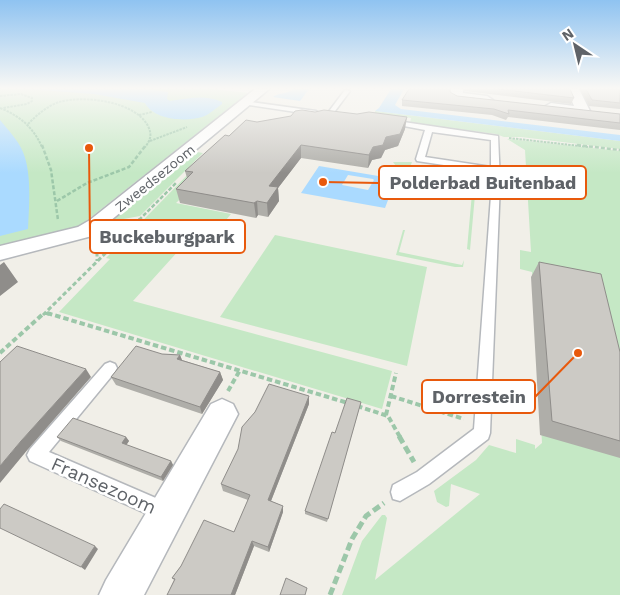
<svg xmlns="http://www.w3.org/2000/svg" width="620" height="595" viewBox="0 0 620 595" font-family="'Work Sans',sans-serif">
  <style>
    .green { fill: #c5e8c5 }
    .water { fill: #aadaff; fill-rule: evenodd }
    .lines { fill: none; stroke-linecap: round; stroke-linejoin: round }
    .service-casing { stroke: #b5b8bc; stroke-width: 3 }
    .minor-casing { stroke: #b5b8bc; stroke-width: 3 }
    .path-far4 { stroke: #9cc7a9; stroke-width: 2; stroke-dasharray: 2.5 1; stroke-linecap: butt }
    .path-far3 { stroke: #9cc7a9; stroke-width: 2.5; stroke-dasharray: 4 2; stroke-linecap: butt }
    .path-far2 { stroke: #9cc7a9; stroke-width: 3; stroke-dasharray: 4.5 2.5; stroke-linecap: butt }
    .path-far1 { stroke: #9cc7a9; stroke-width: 4; stroke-dasharray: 5.5 3; stroke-linecap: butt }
    .path { stroke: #9cc7a9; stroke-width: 5; stroke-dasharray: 8 4; stroke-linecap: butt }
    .service { fill: #fff; fill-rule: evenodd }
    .minor { fill: #fff; fill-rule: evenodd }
    .wall { fill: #afaea9 }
    .shaded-wall { fill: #8f8d8a }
    .building { fill: #cccac5; stroke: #8f8d8a }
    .labels { text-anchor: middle; stroke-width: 5; stroke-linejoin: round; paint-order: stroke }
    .far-street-label { font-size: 14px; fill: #5f6368; stroke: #fff }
    .near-street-label { font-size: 19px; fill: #5f6368; stroke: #fff }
    .leader { fill: none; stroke: #e8590c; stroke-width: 2 }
    .callout-dot { fill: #e8590c; stroke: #fff; stroke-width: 2 }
    .callout { fill: #fff; stroke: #e8590c; stroke-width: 2 }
    .callout-label { font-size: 18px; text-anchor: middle; font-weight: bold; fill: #5f6368 }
  </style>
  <rect width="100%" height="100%" fill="#f1efe8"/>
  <!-- green -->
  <path class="green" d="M0 89H214L248 93 81 225 71 229 0 246Z
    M375 111 620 141V149L521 137H504L496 134 410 123 411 118 375 113Z
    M507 139 620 151V595H342L362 541 382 515H385L387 518 375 580 480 494 451 484 449 506 446 507 437 502 434 491 476 460 489 445 516 453V439L535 445V449L542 443 532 272 520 269V250L531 252 525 150Z
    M197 152 203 153 140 216 107 222 187 155Z
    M203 159 194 186 176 203 231 214 217 231 200 227 133 301 392 371 382 409 59 312 110 259 106 258Z
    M393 162H412L410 167 456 174V179L419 173 417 175 395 173 390 169 396 166Z
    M469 170 481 173 489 179V185L476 184 470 250 467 249 473 182 465 180Z
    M136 220 103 251H101L100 243 94 232 103 225Z
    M403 230H405L399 252 462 265 464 260 463 267H455L396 255Z
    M275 235 427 267 407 366 220 317Z"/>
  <!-- water -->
  <path class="water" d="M27 89H146L168 92 167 99 170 101C188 99 204 94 222 102V104C216 108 209 115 202 117 185 122 154 120 145 103L94 94Z
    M293 89H309L300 101 273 97C279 92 287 95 293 89Z
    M391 89H404L395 105 401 109 620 135V141L375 111 379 108Z
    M0 120C8 130 18 140 23 152 32 174 29 205 28 229L0 236Z
    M319 166 396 179 385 208 301 193ZM348 175 373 179 374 180 368 190 342 185Z"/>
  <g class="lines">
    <defs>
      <path id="service" d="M345 90 350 91 332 115H328L327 114Z
        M244 101 316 111 319 113 316 115 242 104V102Z
        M390 120 498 136 500 182 490 433 488 439 429 484 400 501 393 499 391 492 393 485 417 472 474 429 492 182 491 172 417 161 416 159 425 130 388 123 386 122ZM432 132 491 140V167L425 157Z
        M110 362 115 364 117 368 115 372 49 452 172 505 175 512 172 519 165 522 30 461 27 455 30 449 105 364Z"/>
      <path id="minor" d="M255 89H269L92 236 0 260V246L78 227 90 220Z
        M451 89H463V93L487 96 493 100 487 104 452 99 450 96Z
        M567 89H579L590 111 588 114 583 115 546 110 544 107 551 103 574 106Z
        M222 399 233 404 238 414 144 595H99L106 580 211 404Z"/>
    </defs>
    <!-- service casing -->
    <use href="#service" class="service-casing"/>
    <!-- minor casing -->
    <use href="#minor" class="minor-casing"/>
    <!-- path-far4 -->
    <path class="path-far4" d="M0 96 21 94 32 98V101L27 104 3 108
      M0 108C20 116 33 127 42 147
      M139 115 152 112
      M28 124C37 115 47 106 59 102 84 95 135 101 148 126 152 134 151 140 145 147
      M509 138 589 147
      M150 141 187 127"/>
    <!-- path-far3 -->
    <path class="path-far3" d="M42 145 51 170 58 220
      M577 145 620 150
      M57 201 87 183 129 167 146 145
      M139 220 176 183"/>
    <!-- path-far2 -->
    <path class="path-far2" d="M97 245V261
      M45 313 51 315
      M43 315 140 219"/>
    <!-- path-far1 -->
    <path class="path-far1" d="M47 313 348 403
      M0 353 44 313
      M228 391 240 370
      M391 396 464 419
      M357 406 388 416 400 437
      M386 415 396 373"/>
    <!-- path -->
    <path class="path" d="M399 436 414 462
      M330 595 352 539 366 516 384 503"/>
    <!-- service -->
    <use href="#service" class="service"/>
    <!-- minor -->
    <use href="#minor" class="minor"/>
  </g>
  <!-- wall -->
  <path class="wall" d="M464 89H570L574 98 571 104 465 91Z
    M580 89H620V109L589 106Z
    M450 92 457 96 620 114V130L508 117 506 120 492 115 402 106V100Z
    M257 122 405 129 398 146 385 150 381 158 372 160 368 168 301 158 278 188 279 201 268 217 258 215 256 218 180 203 176 189 187 178 185 171 229 136Z
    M539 262 620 352V458L540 435 531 277Z
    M162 354 180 355 182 360 220 372 223 380 202 414 116 385 111 377Z
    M309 396V404L271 501 283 506V512L269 552 254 546 235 595H167L174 580 172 578 181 566 234 532 248 500 223 491 221 484Z
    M361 402 327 522 305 514V511L335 433Z
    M57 437H126L129 441 126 445 171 461 173 465 163 481 61 441Z"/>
  <!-- shaded-wall -->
  <path class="shaded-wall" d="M407 117 405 129 398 146 385 150 381 158 372 160 368 168 369 155 373 147 386 137Z
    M301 145V158L278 188 279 201 268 217 267 203 269 186Z
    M257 201 258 215 256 218 254 203Z
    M4 262 18 282 0 296V265Z
    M180 355 183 363 177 359Z
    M86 369 91 377 29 448 0 483V466L21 441Z
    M220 372 223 380 202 414 200 407Z
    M309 396V404L269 506 268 500Z
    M126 437 129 441 125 447 122 443Z
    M171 461 173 465 163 481 161 477Z
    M283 506V512L269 552 268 547Z
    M252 541 254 546 235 595H231Z
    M95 546 98 549 85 570 81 567Z"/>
  <!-- building -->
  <path class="building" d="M409 89H450V92L457 96 620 114V123L508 110 509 114 494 109 402 100Z
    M498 89H570L574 98Z
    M586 89H620V103L592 100Z
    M302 110 315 112 324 110 357 114 369 112 407 117 400 134 386 137 383 145 373 147 369 155 301 145 269 186 278 187 267 203 257 201 254 203 176 189 193 172 185 171 225 135 229 136 246 120 257 122 291 116 295 111Z
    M539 262 601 274 620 352V441L552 421Z
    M17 346 86 369 21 441 0 466V362Z
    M136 346 162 354 180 355 177 359 220 372 200 407 111 377Z
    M269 384 309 396 268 500 283 506 268 547 252 541 231 595H167L175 579 172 578 181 566 204 520 234 532 250 495 221 484 238 449 242 427 255 412Z
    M347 398 361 402 328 519 305 511 332 432 335 433Z
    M73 418 126 437 122 443 171 461 161 477 57 437Z
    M4 504 95 546 81 567 0 528V509Z
    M286 578 307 588 305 595H280Z"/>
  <!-- sky -->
  <linearGradient id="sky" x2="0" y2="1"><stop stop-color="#8fc3f1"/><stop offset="0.51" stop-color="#f9f8f5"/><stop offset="1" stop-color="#f9f8f5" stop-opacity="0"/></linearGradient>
  <rect width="620" height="173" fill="url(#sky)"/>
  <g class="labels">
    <!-- far-street labels -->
    <g class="far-street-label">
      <text transform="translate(155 178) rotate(-39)" y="5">Zweedsezoom</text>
    </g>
    <!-- near-street labels -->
    <g class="near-street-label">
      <text transform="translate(104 485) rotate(24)" y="7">Fransezoom</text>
    </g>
  </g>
  <!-- callouts -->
  <path class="leader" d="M323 182L379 183M89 148L90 237M578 353L535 397"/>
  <g class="callout-dot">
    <circle cx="323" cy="182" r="5"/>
    <circle cx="89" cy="148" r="5"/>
    <circle cx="578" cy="353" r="5"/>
  </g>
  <g class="callout">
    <rect x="379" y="166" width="207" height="33" rx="5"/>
    <rect x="90" y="220" width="155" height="33" rx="5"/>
    <rect x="422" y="380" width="113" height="33" rx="5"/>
  </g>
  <g class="callout-label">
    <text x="483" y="189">Polderbad Buitenbad</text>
    <text x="167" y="243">Buckeburgpark</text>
    <text x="479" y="403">Dorrestein</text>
  </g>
  <!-- north arrow -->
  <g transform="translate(575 45) rotate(325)" stroke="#ffffff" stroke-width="4" paint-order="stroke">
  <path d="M0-4L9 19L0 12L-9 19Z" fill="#5f6368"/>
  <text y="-8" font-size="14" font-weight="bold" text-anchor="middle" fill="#5f6368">N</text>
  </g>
</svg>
